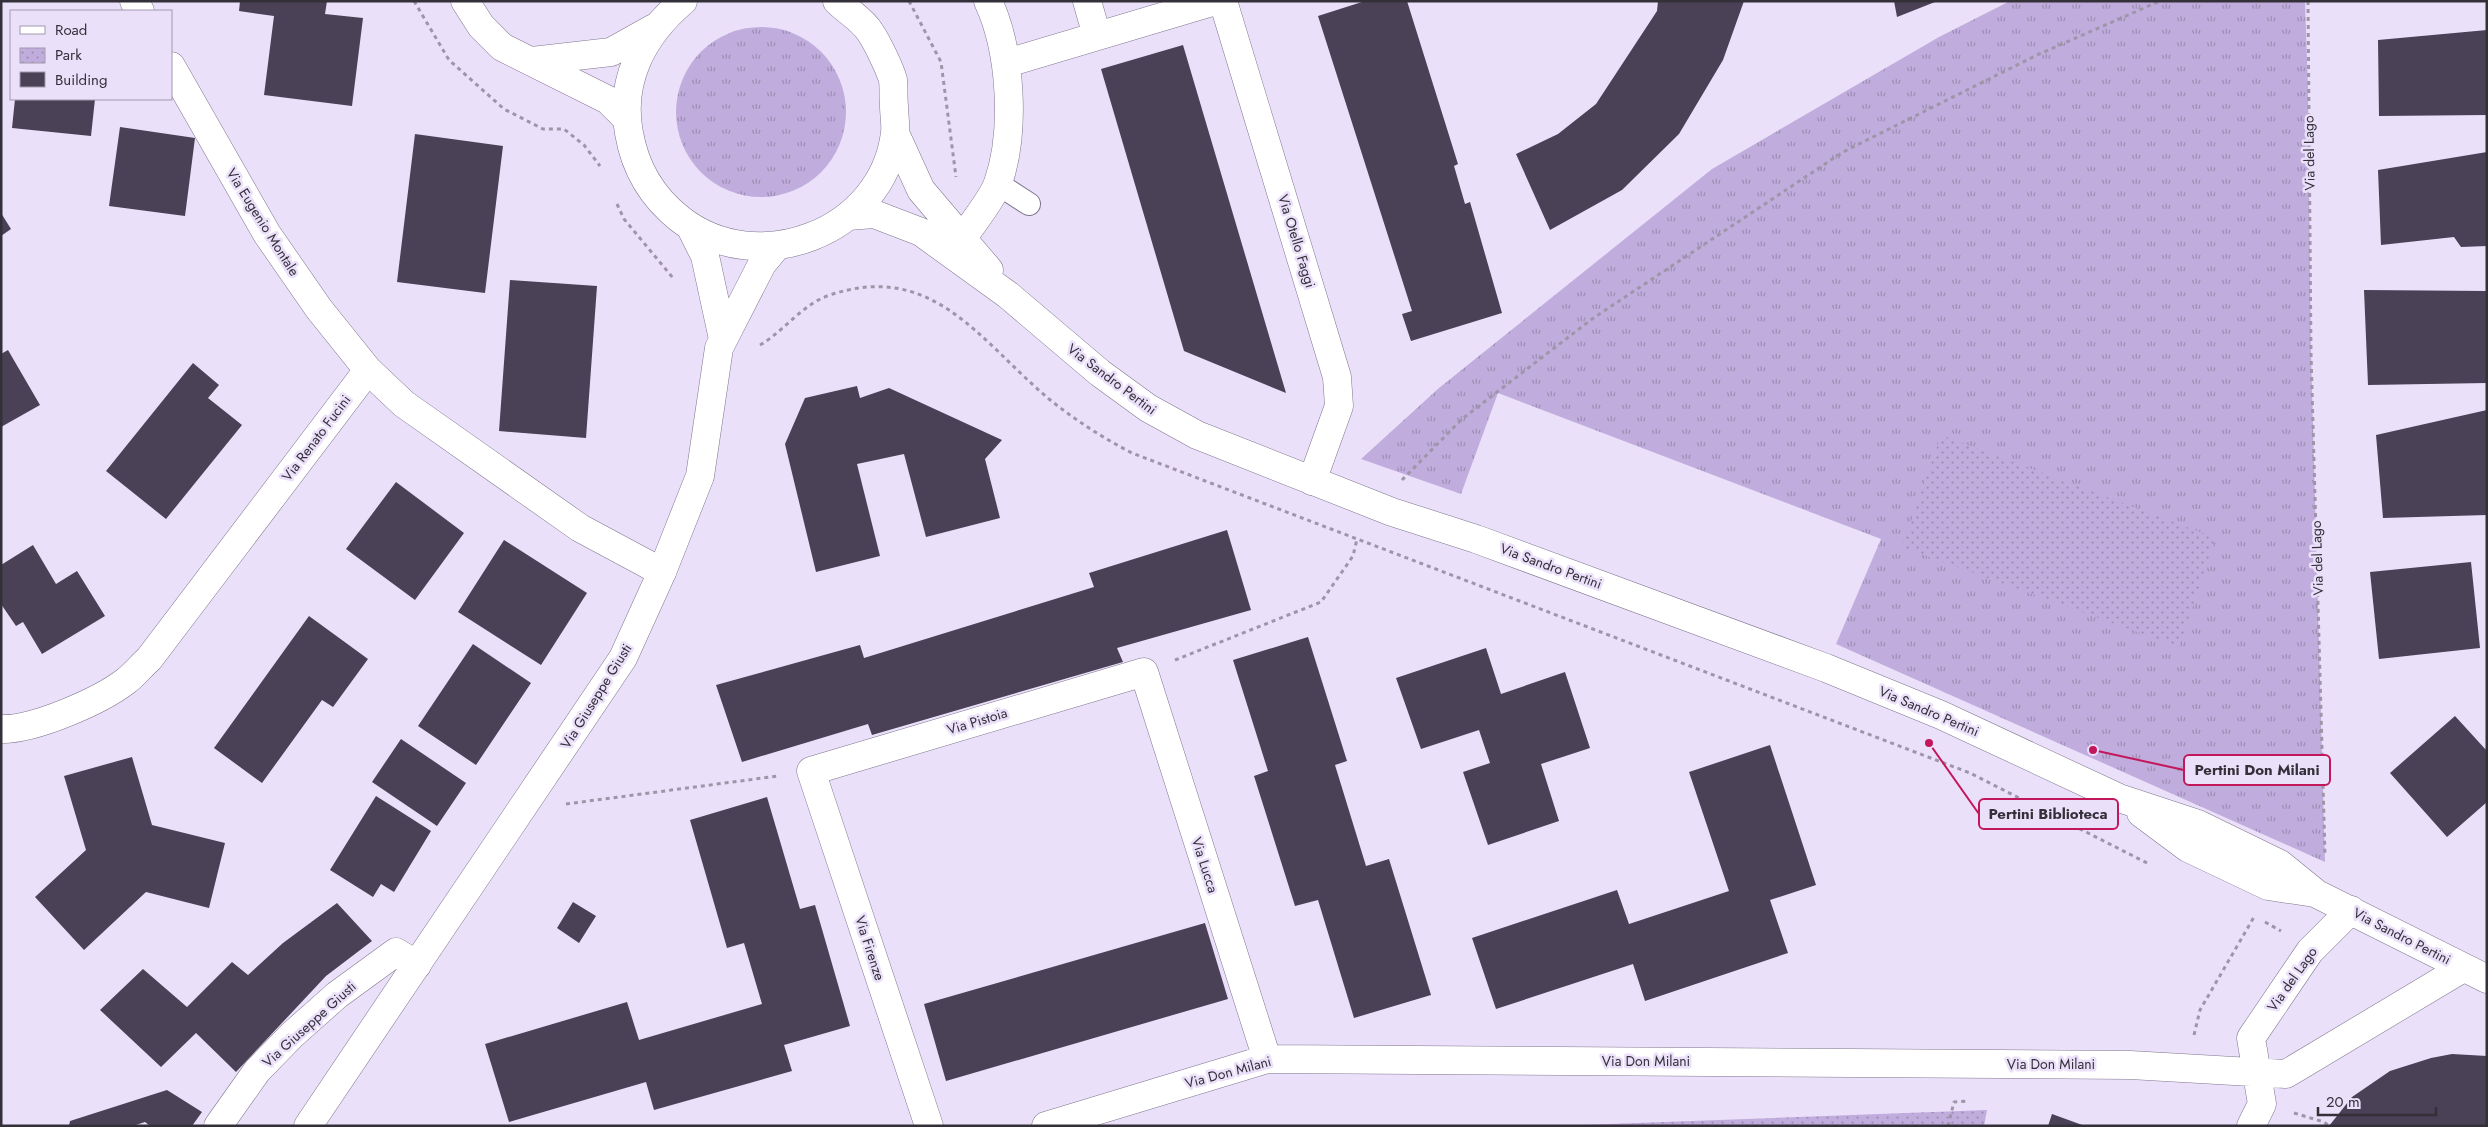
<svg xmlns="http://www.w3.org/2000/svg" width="2488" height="1127" viewBox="0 0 2488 1127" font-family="Jost,sans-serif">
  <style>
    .grass { fill: url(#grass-tufts) }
    .park { fill: url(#park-dots) }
    .building { fill: #4a4156 }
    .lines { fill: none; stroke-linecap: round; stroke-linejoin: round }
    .lane-casing { stroke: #7f768d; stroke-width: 24 }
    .street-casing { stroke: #7f768d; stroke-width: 29 }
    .secondary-casing { stroke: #7f768d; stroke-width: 29 }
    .path { stroke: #9e95a8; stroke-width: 3; stroke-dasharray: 4 4; stroke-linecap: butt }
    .lane { stroke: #fff; stroke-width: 22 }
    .street { stroke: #fff; stroke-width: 28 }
    .secondary { stroke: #fff; stroke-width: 28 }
    .labels { text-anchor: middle; stroke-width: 5; stroke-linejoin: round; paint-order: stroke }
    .street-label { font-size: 14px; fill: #343039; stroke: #ebe0fa }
    .leader { fill: none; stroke: #c2185b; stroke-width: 2 }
    .callout-dot { fill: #c2185b; stroke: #ebe0fa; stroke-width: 2 }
    .callout { fill: #ebe0fa; stroke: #c2185b; stroke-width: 2 }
    .callout-label { font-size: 15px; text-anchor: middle; font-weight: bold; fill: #343039 }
  </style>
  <defs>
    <pattern id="grass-tufts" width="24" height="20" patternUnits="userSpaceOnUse" patternTransform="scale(1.25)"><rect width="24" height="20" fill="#c1addd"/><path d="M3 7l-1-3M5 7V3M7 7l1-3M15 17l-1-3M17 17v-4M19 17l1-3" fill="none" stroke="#9e8db4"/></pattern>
    <pattern id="park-dots" width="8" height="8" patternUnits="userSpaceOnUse" patternTransform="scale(1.25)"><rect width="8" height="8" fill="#c1addd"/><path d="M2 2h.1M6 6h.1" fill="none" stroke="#9e8db4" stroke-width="1.8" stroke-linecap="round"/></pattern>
  </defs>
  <rect width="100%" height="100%" fill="#ebe0fa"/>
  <!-- grass -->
  <path class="grass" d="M2010 1H2305L2308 89 2311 353 2325 862 1836 644 1881 539 1498 393 1461 494 1361 459 1439 388 1712 169 1939 37Z
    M676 112a85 85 0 1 1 170 0a85 85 0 1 1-170 0Z"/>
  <!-- park -->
  <path class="park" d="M1941 435 2216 538 2179 647 1902 547Z
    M1987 1110 1984 1126H1555Z"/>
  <!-- building -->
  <path class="building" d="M240 1H327L325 14 363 18 352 106 264 95 274 16 239 11Z
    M1365 1H1407L1458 164 1454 166 1465 204 1470 202 1502 313 1411 341 1402 314 1412 311 1318 16Z
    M1658 1H1744L1723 60 1679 134 1622 190 1550 230 1516 154 1558 134 1596 104 1657 11Z
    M1894 1H1935V2L1897 17Z
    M2487 30V115L2379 116 2378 40Z
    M1183 45 1286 393 1184 351 1101 69Z
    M15 99H95L91 136 12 128Z
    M120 127 195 138 185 216 109 206Z
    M415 134 503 146 485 293 397 282Z
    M2487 152V246L2461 247 2454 237 2381 245 2378 170Z
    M1 213 11 229 1 236Z
    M510 280 597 286 586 438 499 431Z
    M2364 290 2487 291V383L2368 385Z
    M8 350 40 405 1 427V354Z
    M193 363 219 385 208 398 242 425 166 519 106 471Z
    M857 386 860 398 889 388 1002 440 985 459 1000 518 926 537 904 454 857 464 880 556 816 572 785 444 805 398Z
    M2487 410V515L2383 518 2376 435Z
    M396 482 464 533 415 600 346 549Z
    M1227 530 1251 610 1117 648 1123 662 872 735 868 724 742 762 716 685 860 645 864 658 1094 587 1089 573Z
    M504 540 587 593 541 665 458 612Z
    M33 545 56 584 77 571 105 616 42 654 23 622 16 626 1 604V565Z
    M2471 562 2480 648 2379 659 2370 572Z
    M309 616 368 659 333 707 322 700 262 783 214 748Z
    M1308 637 1347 761 1335 765 1366 866 1389 859 1431 995 1354 1018 1318 900 1295 906 1254 776 1268 771 1233 660Z
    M473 644 531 683 476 765 418 726Z
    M1486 648 1501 694 1565 672 1590 748 1541 764 1559 821 1488 845 1463 772 1490 763 1479 730 1421 749 1396 678Z
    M2455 716 2487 751V802L2447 837 2390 773Z
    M401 739 466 783 437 826 372 782Z
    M1770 745 1816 885 1770 900 1788 953 1645 1001 1633 964 1496 1009 1472 938 1617 890 1629 924 1729 891 1689 772Z
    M132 757 152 825 225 843 209 908 146 892 84 950 35 897 86 850 64 776Z
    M376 796 431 831 394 892 381 884 373 897 330 870Z
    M767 797 800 909 815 905 850 1026 784 1045 792 1071 654 1110 646 1082 509 1122 485 1044 627 1002 639 1040 762 1004 744 943 727 948 690 820Z
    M573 902 596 916 579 943 557 928Z
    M337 903 372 941 326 976 236 1072 196 1033 161 1067 100 1010 143 969 187 1007 232 962 248 975 283 943Z
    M1205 923 1228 999 946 1081 924 1004Z
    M2452 1054 2487 1056V1126H2329L2352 1097 2390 1071 2431 1058Z
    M167 1090 202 1112 192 1126H150L145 1122 133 1126H69L70 1121Z
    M2052 1114 2085 1126H2048Z"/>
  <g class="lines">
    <defs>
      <path id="lane" d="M998 184 1029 204"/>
      <path id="street" d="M134 1 140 11
        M1087 1 1097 36
        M1223 1 1337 377 1339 406 1312 481
        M1007 63 1215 1
        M171 66 267 234 319 309 368 370 404 404 580 528 662 572
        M963 238C973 222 992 200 998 183 1016 131 1011 50 988 1
        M1 729C34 730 100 701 126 681 134 675 141 666 149 659L368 370
        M218 1126 257 1071 292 1035 337 995 396 952 417 965
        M929 1126 811 771 1144 672 1267 1059
        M1046 1126 1267 1059 2130 1065 2286 1074 2463 968
        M2251 1126 2262 1104 2251 1038 2310 951 2351 910"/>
      <path id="secondary" d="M465 1 481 26 502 47 608 100 626 118
        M683 1C643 35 619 80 629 133 635 168 652 197 680 219 757 280 883 233 895 133 896 124 894 115 894 106 893 98 894 88 893 80 890 69 877 42 870 32 863 20 847 11 837 1
        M532 61 611 52 654 28
        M895 133 921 190 989 270
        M848 216 874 214 921 232 1008 295 1100 373 1148 408 1197 435 1392 512 1476 539 1826 668 1941 715 2119 798 2198 824 2280 864 2317 894 2487 979
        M691 228 705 256 723 339
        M2141 813 2188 848 2268 886 2315 893
        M308 1126 623 658 662 572 700 476 719 348 762 264 776 247"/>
    </defs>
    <!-- lane casing -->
    <use href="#lane" class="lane-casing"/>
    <!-- street casing -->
    <use href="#street" class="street-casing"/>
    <!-- secondary casing -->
    <use href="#secondary" class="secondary-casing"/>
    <!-- path -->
    <path class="path" d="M414 1 449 60 504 109 543 129H564L584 145 600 166
      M909 1 941 62 956 177
      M2308 1 2311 353 2325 856
      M617 204 624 219 673 278
      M760 345C784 331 801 306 827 296 932 259 979 340 1049 399 1075 420 1103 438 1132 453L1970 773 2147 863
      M1402 480 1462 419 1592 319 1843 152 2037 55 2160 1
      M1175 660 1321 602 1353 556 1357 539
      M566 804 778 776
      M2265 922 2281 931
      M2194 1035 2200 1010 2254 917
      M2294 1113 2324 1122 2329 1126
      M1948 1126 1954 1102 1969 1101"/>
    <!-- lane -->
    <use href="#lane" class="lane"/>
    <!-- street -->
    <use href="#street" class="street"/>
    <!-- secondary -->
    <use href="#secondary" class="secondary"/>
  </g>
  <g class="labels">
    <!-- street labels -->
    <g class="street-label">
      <text transform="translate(2309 153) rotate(-91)" y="5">Via del Lago</text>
      <text transform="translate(263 222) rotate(58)" y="5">Via Eugenio Montale</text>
      <text transform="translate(1297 241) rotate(73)" y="5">Via Otello Faggi</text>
      <text transform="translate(1112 379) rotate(37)" y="5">Via Sandro Pertini</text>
      <text transform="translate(316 438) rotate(-53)" y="5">Via Renato Fucini</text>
      <text transform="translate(2317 558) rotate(-92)" y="5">Via del Lago</text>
      <text transform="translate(1551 566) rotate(20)" y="5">Via Sandro Pertini</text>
      <text transform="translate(596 696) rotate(-58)" y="5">Via Giuseppe Giusti</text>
      <text transform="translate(1929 711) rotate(23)" y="5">Via Sandro Pertini</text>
      <text transform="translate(977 721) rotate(-17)" y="5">Via Pistoia</text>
      <text transform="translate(1205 865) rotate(72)" y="5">Via Lucca</text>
      <text transform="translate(2402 936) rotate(27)" y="5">Via Sandro Pertini</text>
      <text transform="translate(870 948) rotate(72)" y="5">Via Firenze</text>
      <text transform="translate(2292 979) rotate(-55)" y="5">Via del Lago</text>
      <text transform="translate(309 1024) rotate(-42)" y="5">Via Giuseppe Giusti</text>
      <text x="1646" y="1066">Via Don Milani</text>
      <text x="2051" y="1069">Via Don Milani</text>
      <text transform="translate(1228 1072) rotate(-15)" y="5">Via Don Milani</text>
    </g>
  </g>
  <!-- callouts -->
  <path class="leader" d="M2093 750L2184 770M1929 743L1979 814"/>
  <g class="callout-dot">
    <circle cx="2093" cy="750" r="5"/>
    <circle cx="1929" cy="743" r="5"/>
  </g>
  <g class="callout">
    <rect x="2184" y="755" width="146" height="30" rx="5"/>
    <rect x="1979" y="799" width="139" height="30" rx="5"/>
  </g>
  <g class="callout-label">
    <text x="2257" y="775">Pertini Don Milani</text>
    <text x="2048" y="819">Pertini Biblioteca</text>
  </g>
  <!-- border -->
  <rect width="2488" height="1127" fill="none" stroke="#343039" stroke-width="5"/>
  <!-- legend -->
  <rect x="10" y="10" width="162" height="90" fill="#ebe0fa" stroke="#a29aad"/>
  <rect x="20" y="26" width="25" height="8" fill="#ffffff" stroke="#a29aad"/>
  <text x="55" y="35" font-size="15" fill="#343039">Road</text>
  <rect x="20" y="48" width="25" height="15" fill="url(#park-dots)" stroke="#a29aad"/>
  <text x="55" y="60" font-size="15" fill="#343039">Park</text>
  <rect x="20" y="72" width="25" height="15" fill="#4a4156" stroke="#a29aad"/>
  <text x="55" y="85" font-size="15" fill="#343039">Building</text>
  <!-- scale -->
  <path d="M2318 1107v8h118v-8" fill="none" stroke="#343039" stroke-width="2.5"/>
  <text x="2326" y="1107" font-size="15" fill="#343039" stroke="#ebe0fa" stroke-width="4" paint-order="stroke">20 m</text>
</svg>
